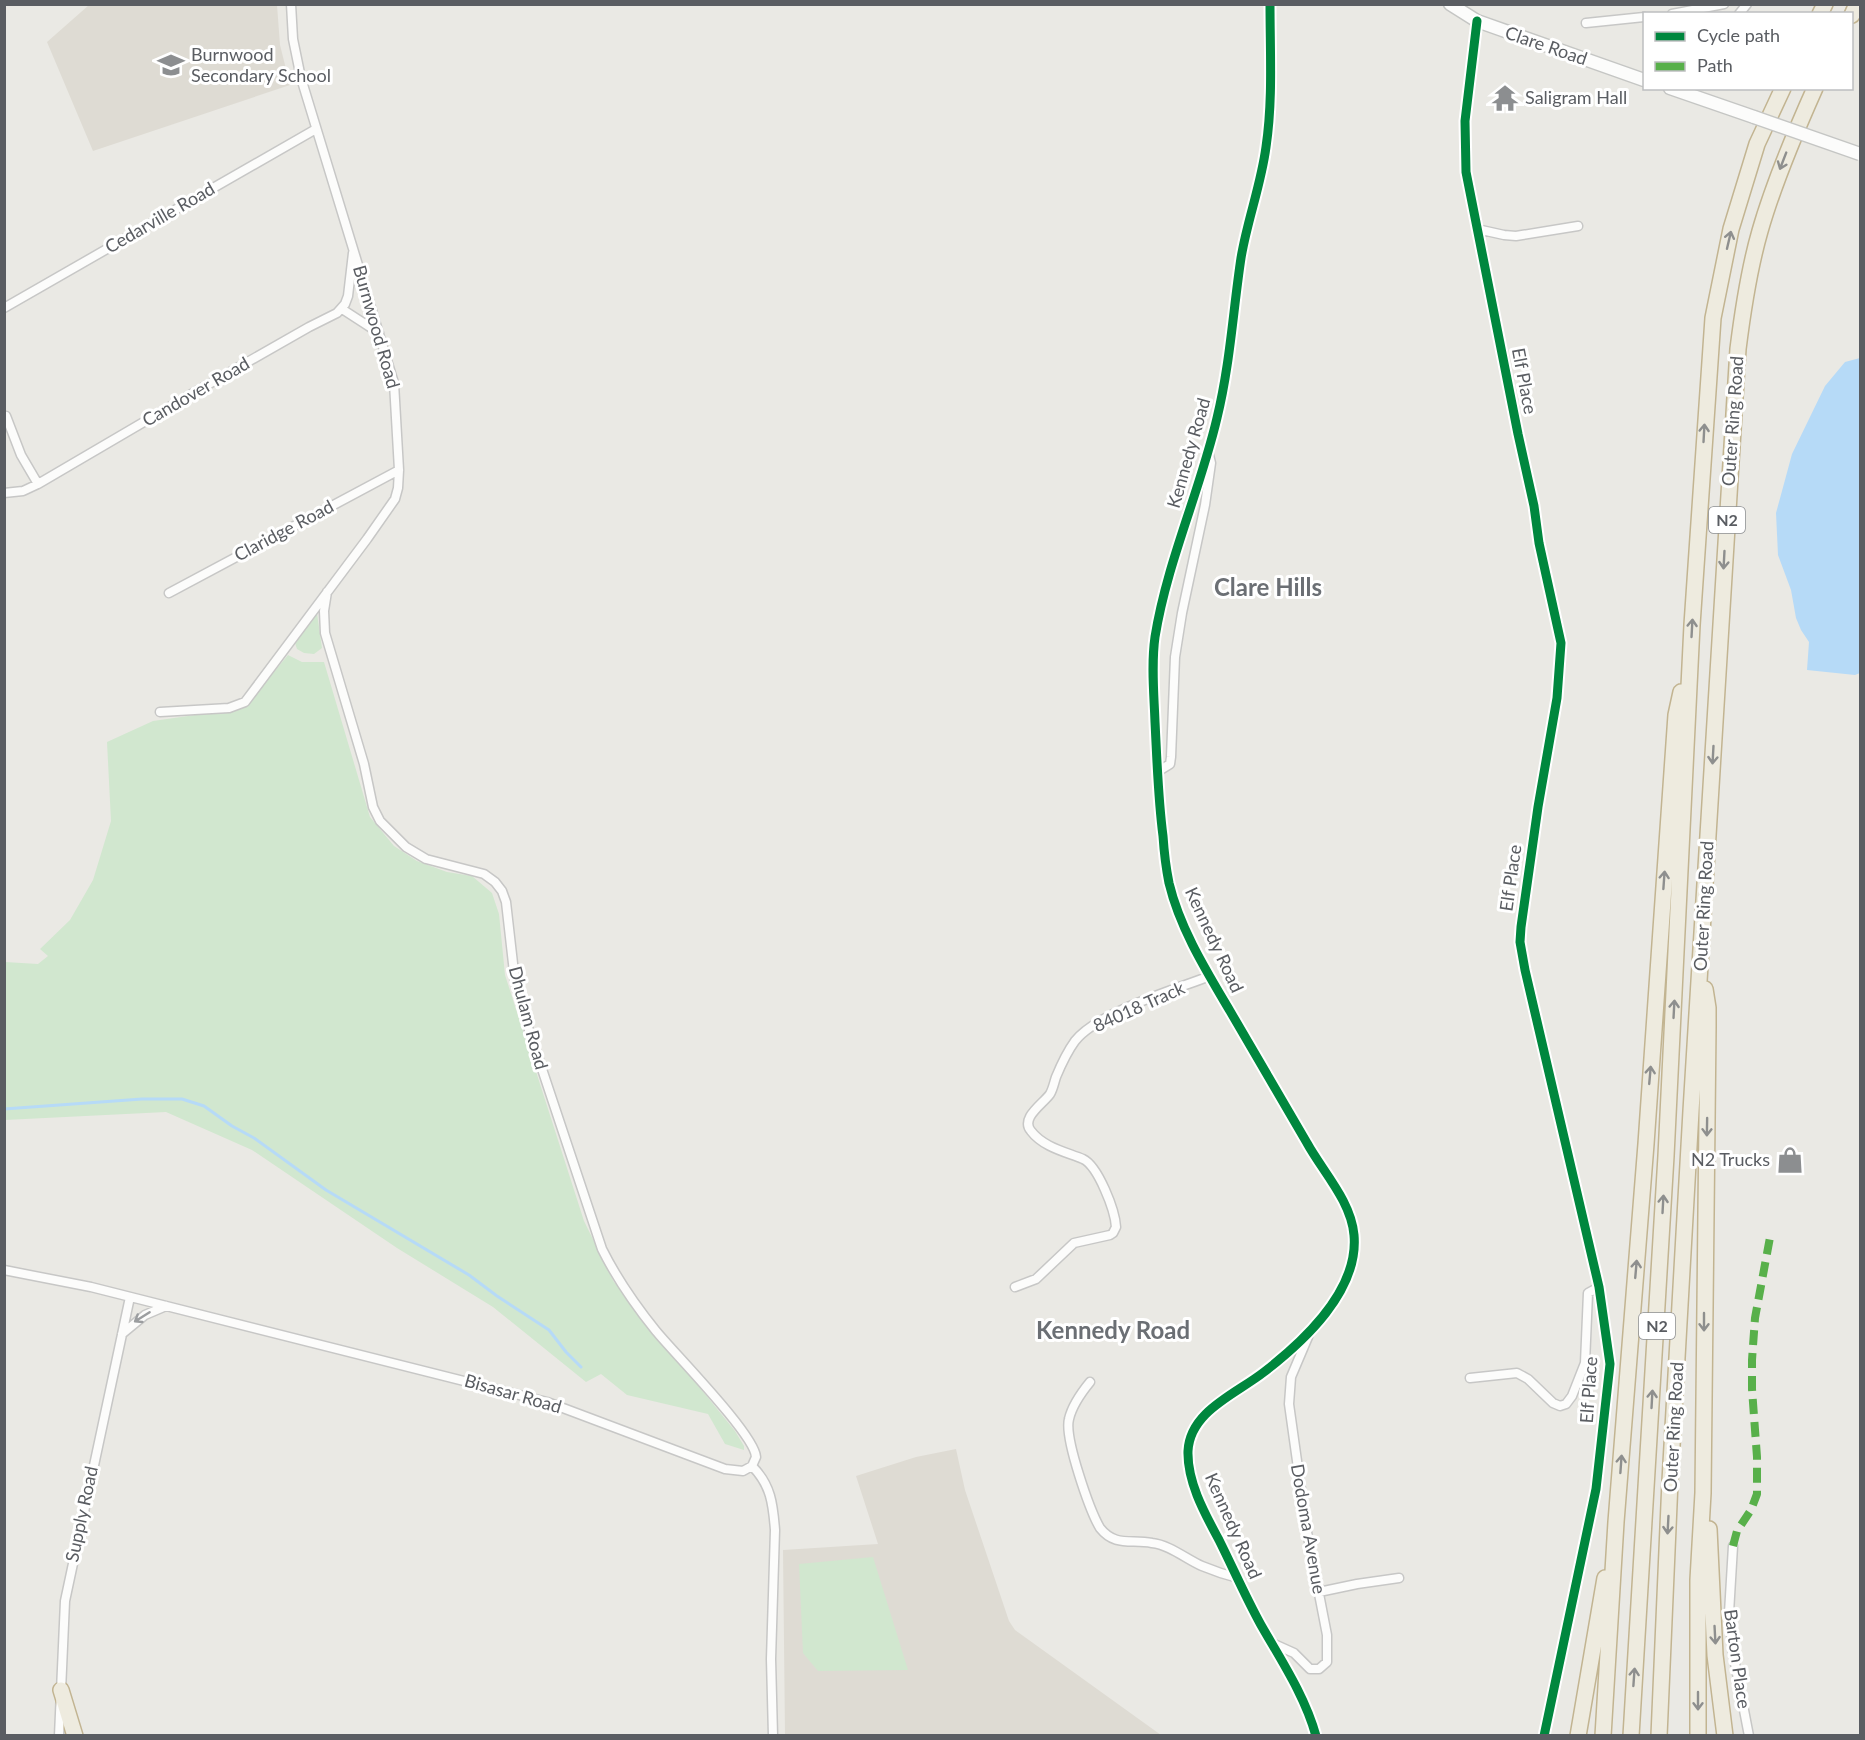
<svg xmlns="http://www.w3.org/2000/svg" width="1865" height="1740" viewBox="0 0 1865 1740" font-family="Lato,sans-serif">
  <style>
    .education { fill: #dedbd3 }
    .green { fill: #d1e7cf }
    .water { fill: #b6daf7 }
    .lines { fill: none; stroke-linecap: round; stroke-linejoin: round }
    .stream { stroke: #b6daf7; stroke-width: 3 }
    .street-casing { stroke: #c7c7c6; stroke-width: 11 }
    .secondary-casing { stroke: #c5c6c4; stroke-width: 15 }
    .highway-casing { stroke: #c2b491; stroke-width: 18 }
    .street { stroke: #fcfcfb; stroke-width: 8 }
    .secondary { stroke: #fcfcfb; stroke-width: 12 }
    .highway { stroke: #eeebdf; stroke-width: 15 }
    .secondary-bridge-casing { stroke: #c5c6c4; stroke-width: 15; stroke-linecap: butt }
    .secondary-bridge { stroke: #fcfcfb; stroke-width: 12 }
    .quiet { stroke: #58b04a; stroke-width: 8; stroke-dasharray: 15 8; stroke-linecap: butt }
    .cycleway-casing { stroke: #fff; stroke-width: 13 }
    .cycleway { stroke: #00873e; stroke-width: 9 }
    .oneway { stroke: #8e8f8e }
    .oneway2 { stroke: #9b9d9f }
    .labels { text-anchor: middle; stroke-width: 6; stroke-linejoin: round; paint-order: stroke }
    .shield { fill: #fff; stroke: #8c8e91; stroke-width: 1.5 }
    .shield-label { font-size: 16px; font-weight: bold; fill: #5a5d62 }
    .street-label { font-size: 18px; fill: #5a5d62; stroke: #fff }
    .poi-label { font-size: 18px; fill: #5a5d62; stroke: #fff; text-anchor: start }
    .district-label { font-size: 24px; font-weight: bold; fill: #6b6f74; stroke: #fff }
  </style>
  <rect width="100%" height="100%" fill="#eae9e4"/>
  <!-- education -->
  <path class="education" d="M89 5H277L280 45 290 85 93 151 47 42Z
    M956 1449 965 1490 1009 1621 1015 1630 1161 1735H785L783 1550 878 1544 856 1476 916 1457Z"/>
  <!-- green -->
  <path class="green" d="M317 613 322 648 314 654 304 653 297 649 295 643Z
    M288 655 302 662H324L370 817 394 846 417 861 447 872 472 876 492 893 499 914 505 975 584 1221 614 1282 735 1431 744 1446V1450L725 1444 708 1414 627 1395 601 1374 586 1382 493 1307 397 1248 252 1150 166 1112 5 1120V962L38 964 48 956 40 949 70 920 93 880 111 821 107 742 153 721 237 709 247 704Z
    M873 1557 908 1670 818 1671 803 1653 799 1564Z"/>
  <!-- water -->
  <path class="water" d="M1860 358V673L1855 675 1807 670 1809 642 1801 630 1796 618 1791 590 1778 555 1776 513 1792 454 1825 386 1845 362Z"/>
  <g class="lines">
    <!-- stream -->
    <path class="stream" d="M4 1109 142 1099H182L204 1106 232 1126 254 1138 326 1190 469 1275 497 1296 549 1330 566 1352 581 1367"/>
    <defs>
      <path id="street" d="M1270 4C1270 52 1273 100 1266 147 1261 185 1247 221 1241 258 1233 311 1230 365 1217 418 1200 491 1167 562 1155 637 1151 665 1154 694 1155 722 1157 760 1158 798 1163 836 1164 851 1166 868 1169 883 1180 929 1207 972 1230 1011 1256 1055 1281 1099 1307 1143 1323 1172 1351 1201 1354 1235 1359 1291 1304 1341 1264 1372 1236 1394 1190 1411 1188 1451 1187 1482 1205 1514 1219 1540 1233 1568 1246 1598 1261 1625 1281 1660 1305 1696 1316 1736
        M1672 14 1724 4
        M1739 14 1747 4
        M1477 21 1465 121 1466 172 1518 434 1534 506 1539 543 1561 643 1557 698 1538 807 1521 927 1520 942 1525 970 1599 1287 1610 1364 1596 1489 1544 1736
        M1586 23 1644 17
        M1477 229 1504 235 1516 236 1578 226
        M4 308 316 129
        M342 309 379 333
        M6 416 21 455 38 484
        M4 493 23 491 38 484 195 392 309 327 337 313 345 304 348 296 353 253
        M327 592 324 611 325 633 364 764 373 807 380 821 406 847 426 859 484 874 495 882 502 891 506 902 515 981 525 1018 602 1249C617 1279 635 1305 656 1331 674 1353 755 1435 756 1457L752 1466
        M169 593 399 470
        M160 712 229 708 245 702 367 539 395 499 398 488 399 470 394 383 301 78 293 39 291 4
        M1157 772 1170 764 1171 757 1175 657 1182 613 1205 505 1211 463 1208 451
        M4 1270 91 1287 547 1402 725 1469 743 1471 752 1466
        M1015 1287 1036 1279 1074 1243 1110 1235 1113 1233 1116 1227C1115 1210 1098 1166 1083 1159 1066 1152 1043 1147 1031 1131 1020 1118 1043 1104 1050 1094 1053 1089 1054 1083 1056 1077 1061 1065 1067 1052 1075 1041 1098 1012 1174 990 1210 976
        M122 1334 145 1315 166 1306
        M1470 1378 1517 1373 1528 1379 1553 1403 1560 1406 1566 1404 1572 1396 1585 1363 1588 1293 1599 1287
        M1090 1382C1081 1393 1072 1406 1069 1419 1064 1438 1090 1511 1100 1528 1115 1547 1131 1539 1152 1543 1170 1545 1186 1559 1202 1566 1214 1571 1226 1575 1238 1578
        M752 1466C771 1485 773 1504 775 1530L771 1659 773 1736
        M1733 1546 1729 1613 1733 1653 1749 1736
        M1319 1592 1357 1584 1399 1578
        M1274 1644 1294 1653 1310 1669H1319L1327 1662V1635L1307 1532 1289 1404 1291 1377 1308 1337
        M59 1736 65 1601 130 1297"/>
      <path id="secondary" d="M1450 4 1477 21 1644 80
        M1670 88 1754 117"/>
      <path id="highway" d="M1820 14 1825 4
        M1852 15 1857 4
        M1709 1529 1715 1655 1725 1736
        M61 1690 75 1736
        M1578 1736 1605 1578
        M1603 1736 1616 1522 1646 1144 1676 715 1681 692
        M1631 1736 1666 1156 1692 625 1713 318 1731 229 1757 144 1783 88
        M1659 1736 1670 1481 1691 1111 1738 349C1743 309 1749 269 1760 231 1774 182 1794 135 1815 88
        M1698 1736V1580L1703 1493 1708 1027V1008L1705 989"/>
    </defs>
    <!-- street casing -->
    <use href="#street" class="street-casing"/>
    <!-- secondary casing -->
    <use href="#secondary" class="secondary-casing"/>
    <!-- highway casing -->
    <use href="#highway" class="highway-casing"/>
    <!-- street -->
    <use href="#street" class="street"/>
    <!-- secondary -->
    <use href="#secondary" class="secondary"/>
    <!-- highway -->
    <use href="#highway" class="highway"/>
    <defs>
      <path id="secondary-bridge" d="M1754 117 1860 154"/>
    </defs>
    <!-- secondary-bridge casing -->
    <use href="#secondary-bridge" class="secondary-bridge-casing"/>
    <!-- secondary-bridge -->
    <use href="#secondary-bridge" class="secondary-bridge"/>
    <!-- quiet -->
    <path class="quiet" d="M1733 1546 1737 1531 1751 1510 1757 1494V1457L1752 1389V1360L1755 1318 1771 1232"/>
    <defs>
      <path id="cycleway" d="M1270 4C1270 52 1273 100 1266 147 1261 185 1247 221 1241 258 1233 311 1230 365 1217 418 1200 491 1167 562 1155 637 1151 665 1154 694 1155 722 1157 760 1158 798 1163 836 1164 851 1166 868 1169 883 1180 929 1207 972 1230 1011 1256 1055 1281 1099 1307 1143 1323 1172 1351 1201 1354 1235 1359 1291 1304 1341 1264 1372 1236 1394 1190 1411 1188 1451 1187 1482 1205 1514 1219 1540 1233 1568 1246 1598 1261 1625 1281 1660 1305 1696 1316 1736
        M1477 21 1465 121 1466 172 1518 434 1534 506 1539 543 1561 643 1557 698 1538 807 1521 927 1520 942 1525 970 1599 1287 1610 1364 1596 1489 1544 1736"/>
    </defs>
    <!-- cycleway casing -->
    <use href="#cycleway" class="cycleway-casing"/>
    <!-- cycleway -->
    <use href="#cycleway" class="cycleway"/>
  </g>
  <!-- one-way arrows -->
  <defs><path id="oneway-shaft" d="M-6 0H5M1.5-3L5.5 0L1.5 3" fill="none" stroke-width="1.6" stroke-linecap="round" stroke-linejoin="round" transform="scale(1.5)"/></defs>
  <g class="oneway">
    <use href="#oneway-shaft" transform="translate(1783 161) rotate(111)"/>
    <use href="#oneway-shaft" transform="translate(1729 240) rotate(-77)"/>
    <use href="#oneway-shaft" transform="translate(1704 433) rotate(-87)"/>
    <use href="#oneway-shaft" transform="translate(1724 560) rotate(93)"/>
    <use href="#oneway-shaft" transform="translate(1692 628) rotate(-87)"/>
    <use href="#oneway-shaft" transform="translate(1713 755) rotate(93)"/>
    <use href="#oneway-shaft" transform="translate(1664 880) rotate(-86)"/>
    <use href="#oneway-shaft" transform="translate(1674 1009) rotate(-87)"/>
    <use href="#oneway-shaft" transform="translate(1650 1075) rotate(-85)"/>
    <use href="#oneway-shaft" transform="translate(1707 1127) rotate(91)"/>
    <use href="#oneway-shaft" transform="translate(1663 1204) rotate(-87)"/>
    <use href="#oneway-shaft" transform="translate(1636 1269) rotate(-85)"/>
    <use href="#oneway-shaft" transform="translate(1704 1322) rotate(90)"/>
    <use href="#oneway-shaft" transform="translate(1652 1399) rotate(-87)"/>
    <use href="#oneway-shaft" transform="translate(1621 1464) rotate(-86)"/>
    <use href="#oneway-shaft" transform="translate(1668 1525) rotate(93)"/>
    <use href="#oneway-shaft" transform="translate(1715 1635) rotate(87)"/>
    <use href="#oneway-shaft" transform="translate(1634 1677) rotate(-86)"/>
    <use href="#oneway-shaft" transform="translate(1698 1701) rotate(90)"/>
  </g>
  <use class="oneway2" href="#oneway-shaft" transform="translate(142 1317) rotate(148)"/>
  <!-- icons -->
  <defs>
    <symbol id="school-bare" viewBox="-9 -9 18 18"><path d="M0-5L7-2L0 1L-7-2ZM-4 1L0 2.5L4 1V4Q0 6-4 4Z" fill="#8c8e90" stroke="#fff" stroke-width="2.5" paint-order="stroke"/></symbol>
    <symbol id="temple-bare" viewBox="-9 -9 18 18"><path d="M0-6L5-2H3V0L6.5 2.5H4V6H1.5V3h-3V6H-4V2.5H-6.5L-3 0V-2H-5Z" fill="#8c8e90" stroke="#fff" stroke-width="2.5" paint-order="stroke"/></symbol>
    <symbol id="shop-bare" viewBox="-9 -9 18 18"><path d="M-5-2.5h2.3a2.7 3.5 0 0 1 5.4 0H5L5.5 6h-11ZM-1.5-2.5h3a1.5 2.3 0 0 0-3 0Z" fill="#8c8e90" stroke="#fff" stroke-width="2.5" paint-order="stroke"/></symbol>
  </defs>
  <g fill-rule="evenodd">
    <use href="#school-bare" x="152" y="46" width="38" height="38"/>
    <use href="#temple-bare" x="1486" y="79" width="38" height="38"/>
    <use href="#shop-bare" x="1771" y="1141" width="38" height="38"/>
  </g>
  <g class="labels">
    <!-- shield labels -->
    <g class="shield">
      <rect x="1709" y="507" width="36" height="26" rx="4.5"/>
      <rect x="1639" y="1313" width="36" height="26" rx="4.5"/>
    </g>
    <g class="shield-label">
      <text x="1727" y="526">N2</text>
      <text x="1657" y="1332">N2</text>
    </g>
    <!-- street labels -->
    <g class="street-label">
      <text transform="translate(1546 46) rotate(19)" y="6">Clare Road</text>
      <text transform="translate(160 218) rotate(-30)" y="6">Cedarville Road</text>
      <text transform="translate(376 327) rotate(74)" y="6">Burnwood Road</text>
      <text transform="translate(1524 381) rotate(79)" y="6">Elf Place</text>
      <text transform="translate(196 392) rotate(-30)" y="6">Candover Road</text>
      <text transform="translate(1733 421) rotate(-86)" y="6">Outer Ring Road</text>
      <text transform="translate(1189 453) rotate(-74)" y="6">Kennedy Road</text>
      <text transform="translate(284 531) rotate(-28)" y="6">Claridge Road</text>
      <text transform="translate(1511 878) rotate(-82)" y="6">Elf Place</text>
      <text transform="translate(1704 906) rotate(-87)" y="6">Outer Ring Road</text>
      <text transform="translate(1214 940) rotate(65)" y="6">Kennedy Road</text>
      <text transform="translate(1139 1007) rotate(-24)" y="6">84018 Track</text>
      <text transform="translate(528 1018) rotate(75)" y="6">Dhulam Road</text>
      <text transform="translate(1589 1390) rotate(-86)" y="6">Elf Place</text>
      <text transform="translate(513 1394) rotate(16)" y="6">Bisasar Road</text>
      <text transform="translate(1674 1427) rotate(-87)" y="6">Outer Ring Road</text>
      <text transform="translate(82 1514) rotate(-78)" y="6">Supply Road</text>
      <text transform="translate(1233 1526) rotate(66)" y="6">Kennedy Road</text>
      <text transform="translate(1308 1529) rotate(80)" y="6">Dodoma Avenue</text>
      <text transform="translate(1737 1659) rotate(82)" y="6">Barton Place</text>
    </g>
    <!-- poi labels -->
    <g class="poi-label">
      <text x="191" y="61">Burnwood<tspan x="191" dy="21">Secondary School</tspan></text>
      <text x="1525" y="104">Saligram Hall</text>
      <text x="1770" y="1166" text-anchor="end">N2 Trucks</text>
    </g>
    <!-- district labels -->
    <g class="district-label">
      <text x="1268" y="596">Clare Hills</text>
      <text x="1113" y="1339">Kennedy Road</text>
    </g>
  </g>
  <!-- border -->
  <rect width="1865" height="1740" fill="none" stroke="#5a5d62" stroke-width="12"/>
  <!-- legend -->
  <rect x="1643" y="12" width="210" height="78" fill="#ffffff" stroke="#bdbec0" stroke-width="1.5"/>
  <rect x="1655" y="32" width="30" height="9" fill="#00873e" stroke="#bdbec0" stroke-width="1.5"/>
  <text x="1697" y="42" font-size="18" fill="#5a5d62">Cycle path</text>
  <rect x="1655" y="62" width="30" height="9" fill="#58b04a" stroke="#bdbec0" stroke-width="1.5"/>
  <text x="1697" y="72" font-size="18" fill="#5a5d62">Path</text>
</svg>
